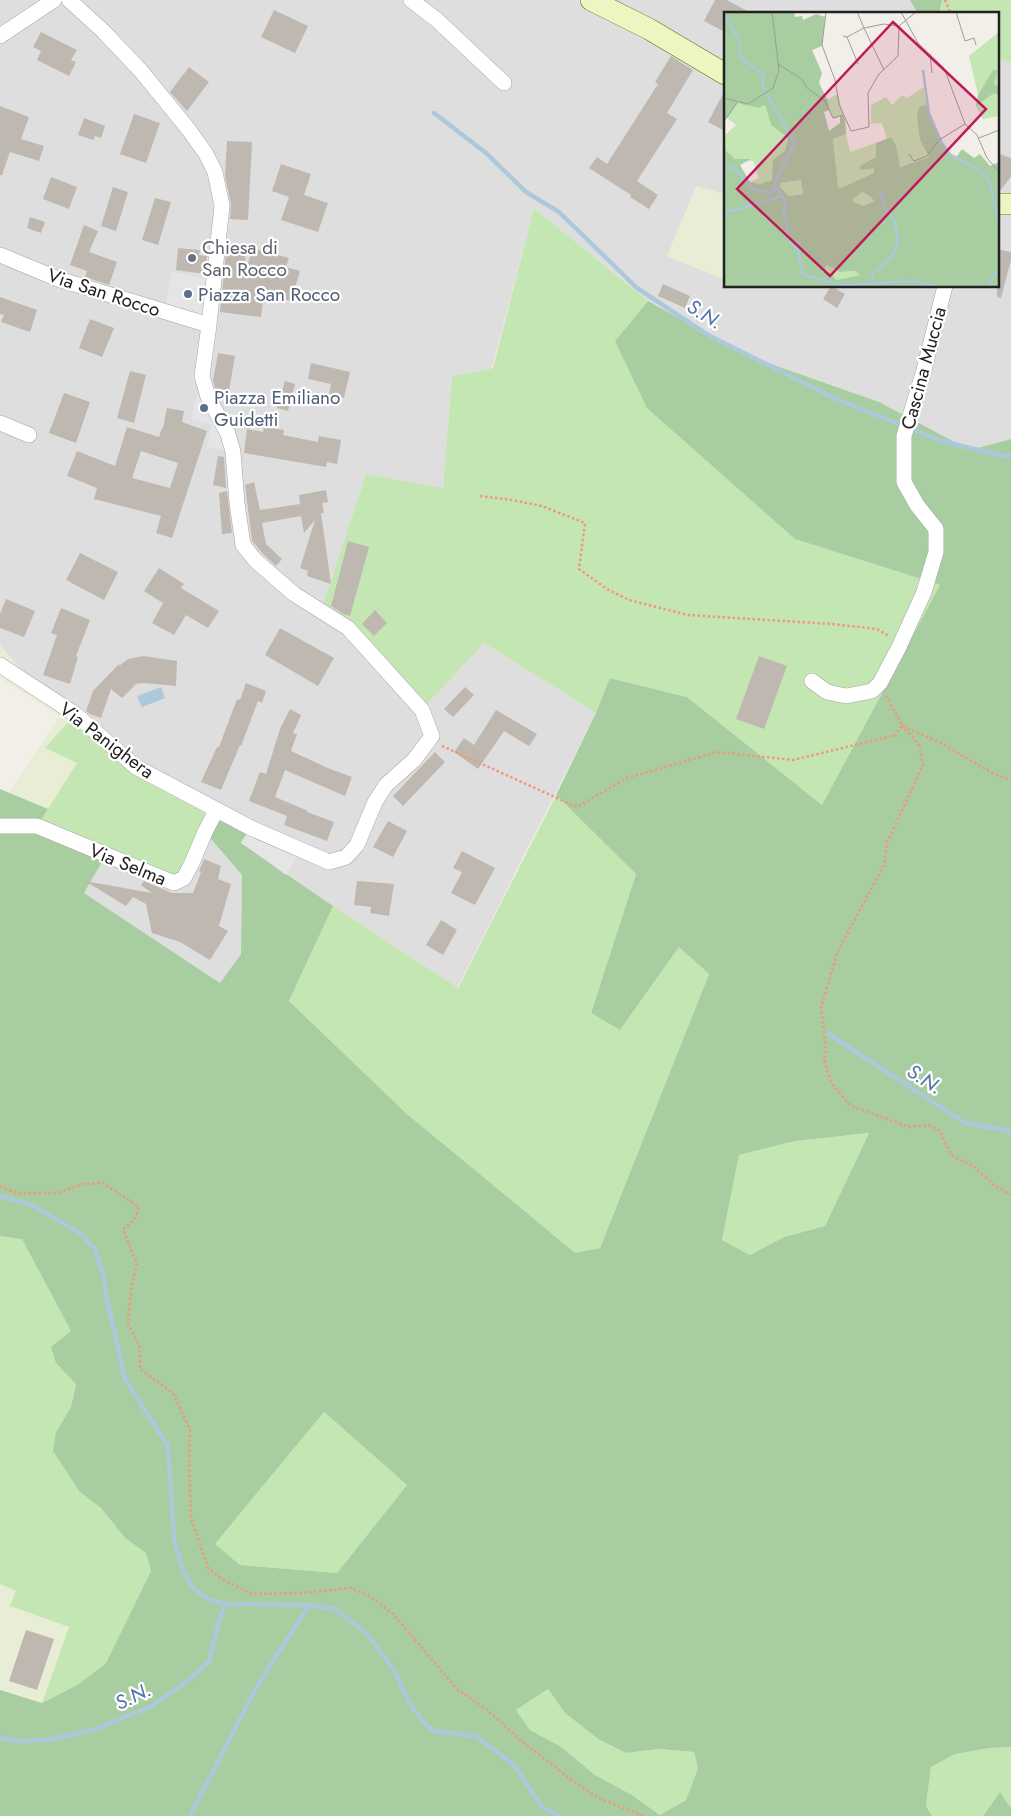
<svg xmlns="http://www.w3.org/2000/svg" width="1011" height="1816" viewBox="0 0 1011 1816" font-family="Jost,sans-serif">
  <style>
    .residential { fill: #dfdede }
    .farmland { fill: #e8eed6 }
    .grass { fill: #c4e6b3 }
    .forest { fill: #a7cda0; fill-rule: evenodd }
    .parking { fill: #e5e5e5 }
    .water { fill: #acc9db }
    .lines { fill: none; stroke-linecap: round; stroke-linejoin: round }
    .stream { stroke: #acc9db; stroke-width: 4.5 }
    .building { fill: #beb8b1; fill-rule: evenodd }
    .street-casing { stroke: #a5a5a5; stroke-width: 16 }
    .secondary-casing { stroke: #58730d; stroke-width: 22 }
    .path { stroke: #f0987a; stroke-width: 2.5; stroke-dasharray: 2.5 2.5; stroke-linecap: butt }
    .street { stroke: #fff; stroke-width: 15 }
    .secondary { stroke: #ebf6c1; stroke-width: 21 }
    .worship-dot { fill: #6b7280; stroke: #fff; stroke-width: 2 }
    .service-dot { fill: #5c6f8a; stroke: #fff; stroke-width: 2 }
    .labels { text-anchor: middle; stroke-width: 4.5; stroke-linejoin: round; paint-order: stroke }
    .worship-label { font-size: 19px; fill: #5b616d; stroke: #fff; text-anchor: start }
    .street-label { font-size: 19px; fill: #212121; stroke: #fff }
    .service-label { font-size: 19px; fill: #4e5e75; stroke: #fff; text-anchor: start }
    .water-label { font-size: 20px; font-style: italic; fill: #5371ab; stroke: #fff }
    .inset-river { fill: none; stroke: #acc9db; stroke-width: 2.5 }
    .inset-road { fill: none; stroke: #9e9d98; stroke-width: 1 }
    .view { fill: #c2185b; fill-opacity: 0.15; stroke: #c2185b; stroke-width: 2.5 }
    .inset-edge { fill: none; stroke: #212121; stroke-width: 2.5 }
  </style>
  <rect width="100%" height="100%" fill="#f1efe8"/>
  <!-- residential -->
  <path class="residential" d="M0 0H910L918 14H725V286H997V59L1011 63V439L970 450 879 402 754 358 731 347 648 301 534 208 492 368 452 376 443 489 366 474 323 605 484 643 596 713 457 988 286 875 303 846 134 768 21 670 0 645Z
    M205 832 242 875 241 954 220 983 84 893 106 855Z"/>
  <!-- farmland -->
  <path class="farmland" d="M696 186 725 194V280L667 256Z
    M0 645 21 670 74 715 46 748 77 763 48 809 9 793 59 716 0 678Z
    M0 1584 16 1591 11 1607 69 1627 42 1703 0 1690Z"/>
  <!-- grass -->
  <path class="grass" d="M942 0H1011V63L997 59V14H939Z
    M534 208 648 301 615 341 795 539 940 585 822 805 687 697 611 678 596 713 484 643 424 707 323 605 366 474 443 488 452 376 493 368Z
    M74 715 134 768 212 810 174 883 37 826 77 763 45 748Z
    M556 795 636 874 591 1013 620 1030 679 947 709 974 600 1248 575 1254 407 1114 289 1001 333 906 458 988Z
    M869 1133 825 1226 784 1237 750 1255 722 1240 739 1155 795 1141Z
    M0 1236 22 1238 71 1331 56 1363 76 1383 71 1407 56 1432 80 1492 101 1508 125 1538 146 1553 151 1571 106 1663 79 1684 42 1703 69 1627 10 1606 16 1591 0 1584Z
    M324 1412 407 1485 337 1573 240 1565 215 1544Z
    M548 1689 565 1713 598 1739 626 1753 659 1749 694 1752 698 1768 686 1800 660 1815 632 1795 595 1775 560 1746 530 1730 516 1710Z
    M1011 1747V1808L1000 1792 983 1816H932L926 1806 931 1767 955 1754 990 1748Z"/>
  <!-- forest -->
  <path class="forest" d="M910 0H942L939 14H918Z
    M648 301 731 347 754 358 879 402 970 450 1011 439V1747L990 1748 955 1754 931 1767 926 1806 932 1816H0V1690L42 1703 79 1684 106 1663 151 1571 146 1553 125 1538 101 1508 80 1492 53 1451 56 1432 71 1407 76 1384 56 1363 51 1347 71 1331 22 1239 0 1236V789L48 809 37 826 106 855 84 893 220 983 241 954 242 875 205 832 212 810 250 829 241 843 333 906 289 1001 407 1114 575 1253 600 1248 709 974 679 947 620 1030 591 1013 636 874 556 795 596 713 610 678 687 697 822 805 940 585 795 539 647 408 615 341ZM869 1133 825 1226 784 1237 750 1255 722 1240 739 1155 795 1141ZM324 1412 407 1485 337 1573 240 1565 215 1544ZM548 1689 565 1713 598 1739 626 1753 659 1749 694 1752 698 1768 686 1800 660 1815 632 1795 595 1775 560 1746 530 1730 516 1710Z
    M1000 1792 1011 1808V1816H983Z"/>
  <!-- parking -->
  <path class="parking" d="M172 272 210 279 204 320 165 309Z
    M202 376 233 452 207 447 212 425 191 418Z
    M250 829 297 856 286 875 241 842Z"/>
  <!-- water -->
  <path class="water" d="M161 687 165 698 142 707 137 696Z"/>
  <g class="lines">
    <!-- stream -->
    <path class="stream" d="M434 113 486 153 526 192 559 212 637 288 708 335 834 398 941 441 1003 456 1011 455
      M829 1034 965 1123 1011 1131
      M0 1196 34 1206 81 1234 95 1249 104 1277 106 1294 125 1379 168 1446 174 1538 182 1569 193 1588 209 1600 226 1604 309 1605 335 1609 366 1633 394 1670 409 1702 420 1718 433 1731 476 1736 514 1765 542 1807 559 1816
      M0 1738 18 1741 47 1740 93 1730 152 1706 190 1679 209 1661 221 1614 226 1604
      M190 1816 256 1688 309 1605"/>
  </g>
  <!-- building -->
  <path class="building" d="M715 0H727L753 14H725V32L704 21Z
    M274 10 308 26 295 53 261 37Z
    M41 32 77 50 71 60 76 62 69 76 37 60 41 51 33 47Z
    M671 56 693 70 667 113 677 119 637 181 658 195 649 209 630 197 631 195 589 168 597 157 607 164 658 84 655 82Z
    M189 67 209 82 187 111 170 92Z
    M725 90V131L708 122Z
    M0 106 29 117 21 139 44 146 39 161 10 152 2 175H0Z
    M134 114 160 123 146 163 120 154Z
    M84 118 105 126 101 138 95 136 93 140 78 135Z
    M227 141 252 142 248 220 230 219 231 204 225 176Z
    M997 153 1011 158V177L999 192H997Z
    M281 164 311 174 304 195 328 203 318 232 281 220 289 197 272 191Z
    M51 177 77 187 69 209 43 199Z
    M113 187 128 192 116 231 101 226Z
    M155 198 171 202 158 245 142 240Z
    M30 217 45 222 41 233 27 228Z
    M84 225 98 231 89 252 117 262 109 285 85 277 87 271 70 265Z
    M227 243 246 245 245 266H247L253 248 289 258 286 267 300 271 291 301 264 294 261 317 220 312Z
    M178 248 200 250 199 255 207 256 205 274 176 270Z
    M997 249 1011 252V260L1001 298 997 297Z
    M663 284 690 296 685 308 658 296Z
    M831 286 845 294 837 308 823 299Z
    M0 297 37 310 30 332 1 322 4 315 0 314Z
    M90 319 114 328 102 357 79 348Z
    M218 353 235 356 228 396 217 394 213 381Z
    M311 363 350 372 344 398 329 395 331 384 308 379Z
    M130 371 146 375 134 423 117 418Z
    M285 381 295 384 288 411 277 408Z
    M64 393 90 402 76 443 49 433Z
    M167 408 184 411 182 422 207 431 172 538 156 533 161 516 94 499 97 488 67 476 77 451 115 466 127 427 159 437 162 428H163ZM141 451 178 463 170 488 132 478Z
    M264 427 284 430 283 435 318 442 319 436 341 440 337 464 327 462 326 467 244 453 247 429 263 432Z
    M218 456 224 457 226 488 213 485Z
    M254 482 260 510 300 504 299 495 326 490 328 502 322 503 324 513H321L331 584 307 576 308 571 300 568 315 520 304 533 301 516 262 523 266 544 282 559 276 566 263 554 252 541 245 485Z
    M227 491 232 533 222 534 219 493Z
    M348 541 369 547 350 616 343 614 331 606Z
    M80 553 118 572 104 600 66 580Z
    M159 568 184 584 181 588 219 611 208 628 186 615 174 635 152 623 163 603 144 591Z
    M6 599 35 611 24 637 0 628V614Z
    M61 608 90 620 76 656 78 657 70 684 43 675 57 635 51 633Z
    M375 610 387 623 374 636 362 624Z
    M280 628 334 658 318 686 265 655Z
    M143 656 177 661 176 686 144 683 136 684 122 698 111 689 101 718 90 714 86 711 93 691 119 664V666L128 659Z
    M759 656 787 666 764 729 736 719Z
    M246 683 266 691 262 703 258 701 241 746 240 745 221 790 201 782 217 747H219L237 699 240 700Z
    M465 687 474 695 453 717 444 709Z
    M290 709 301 715 293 733 297 734 291 751 330 769 352 777 345 796 285 770 275 797 308 811 307 812 334 822 327 841 284 825 287 816 249 801 260 772 266 774 280 729Z
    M496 710 537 734 529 746 504 731 478 769 454 752 464 738 474 745Z
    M435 752 445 762 403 806 393 796Z
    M388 821 407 831 393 857 373 847Z
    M462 851 495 868 475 905 451 893 462 872 453 868Z
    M204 859 221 866 218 879 231 884 219 926 228 931 210 960 180 942 152 933 146 904 133 897 126 906 85 881 152 893 141 885 144 881 172 893H193L201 872 199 871Z
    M357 881 394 884 389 916 370 913 371 907 354 905Z
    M441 920 457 930 443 955 426 945Z
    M26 1630 54 1639 37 1690 9 1681Z"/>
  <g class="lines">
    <defs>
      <path id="street" d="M411 0 437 20 504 83
        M0 36 54 0
        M0 255 58 279 209 325
        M0 423 29 435
        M0 665 75 714 136 767 253 829 329 862 346 857 357 845 375 802 386 785 414 760 432 736 422 710 348 628 294 594 256 561 243 545 237 503 233 452 228 434 208 397 202 376 209 325 222 206 215 172 206 154 189 130 141 71 103 31 69 0
        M812 681 827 692 846 696 872 691 880 683 899 647 924 592 936 552V529L917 505 904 482V436L924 370 945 286
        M0 826H37L174 883 184 878 191 865 205 832 216 811"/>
      <path id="secondary" d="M591 0 649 29 725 74
        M997 204H1011"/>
    </defs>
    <!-- street casing -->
    <use href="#street" class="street-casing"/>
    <!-- secondary casing -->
    <use href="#secondary" class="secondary-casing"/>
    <!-- path -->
    <path class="path" d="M945 0 951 14
      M480 496 512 500 542 506 585 523 579 569 607 589 629 600 688 615 832 624 877 629 889 636
      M902 725 919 745 923 765 887 843 884 865 838 951 821 1007 826 1051 824 1059 831 1083 851 1106 910 1127 928 1125 940 1131 951 1155 973 1166 994 1185 1011 1195
      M903 726 941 743 994 774 1011 780
      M442 746 577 807 627 778 717 752 793 760 896 735 902 725 886 696
      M0 1186 16 1193H57L83 1184 103 1183 139 1207 134 1221 123 1229 137 1264 131 1290 128 1323 140 1348V1369L173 1393 190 1430 189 1460 191 1518 208 1568 222 1579 252 1594 302 1593 351 1588 371 1597 393 1614 458 1690 486 1709 524 1743 569 1778 598 1798 644 1816"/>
    <!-- street -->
    <use href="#street" class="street"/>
    <!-- secondary -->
    <use href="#secondary" class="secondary"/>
  </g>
  <!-- markers -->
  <circle class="worship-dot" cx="192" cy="258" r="5"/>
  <g class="service-dot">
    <circle cx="188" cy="294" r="5"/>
    <circle cx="204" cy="408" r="5"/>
  </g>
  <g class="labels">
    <!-- worship labels -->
    <g class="worship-label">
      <text x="202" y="254">Chiesa di<tspan x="202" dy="22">San Rocco</tspan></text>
    </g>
    <!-- street labels -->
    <g class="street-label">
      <text transform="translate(104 292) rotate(18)" y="7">Via San Rocco</text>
      <text transform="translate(923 368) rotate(-75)" y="7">Cascina Muccia</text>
      <text transform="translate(107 740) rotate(37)" y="7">Via Panighera</text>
      <text transform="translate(128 864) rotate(22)" y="7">Via Selma</text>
    </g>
    <!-- service labels -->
    <g class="service-label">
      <text x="198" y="301">Piazza San Rocco</text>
      <text x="214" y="404">Piazza Emiliano<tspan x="214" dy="22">Guidetti</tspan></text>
    </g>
    <!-- water labels -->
    <g class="water-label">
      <text transform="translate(705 314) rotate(32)" y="7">S.N.</text>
      <text transform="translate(925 1079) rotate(33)" y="7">S.N.</text>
      <text transform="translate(133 1696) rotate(-26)" y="7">S.N.</text>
    </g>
  </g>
  <!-- overview -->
  <g transform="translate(724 12)">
    <rect width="275" height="275" fill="#f1efe8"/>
    <path d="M275 20V74L270 72V58L254 83 245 44ZM200 75 203 93 196 94V128L205 145 175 155 172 133 167 125 163 127 158 111 147 112V93L162 85 168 93 178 83 183 86ZM114 82 119 103 110 107 101 89ZM269 82 275 83V104L259 107 252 94ZM13 91 38 95 41 93 47 113 64 126 61 139 51 147 48 168 36 172 26 170 35 166 29 149 11 147 0 137V124L12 113 3 106 0 109V104L3 105ZM122 122 126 140 152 131V145L151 161 117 176 114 175 109 127ZM77 168 79 182 65 184 56 175V171ZM138 180 144 183 152 189 140 194 130 190 129 186ZM103 253 119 260 131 259 136 263 112 268 98 260Z" fill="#c4e6b3"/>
    <path d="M0 0H70L71 5 78 4 79 8 92 2 101 5 98 34 88 38 98 61 95 71 104 89 105 98 100 100 105 119 116 111V104L119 103 121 108 122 122 109 127 114 175 117 176 150 161V156L137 158 136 154 152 145V131L167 125 172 133 176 155 205 145 196 128 193 103 196 94 203 93 220 135 229 144H233L238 137 250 146 256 142 266 154 275 150V275H0V137L11 147H27L16 153 26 170 36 172 48 168 49 148 61 139 64 126 47 113 41 93 35 96 13 91 3 106 0 104ZM77 168 79 182 65 184 56 175V171ZM138 180 144 183 151 189 140 194 130 190 129 187ZM103 253 116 260 131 259 136 263 112 268 107 261 98 260ZM269 58 274 59 270 72 275 74V83L269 82 252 94 254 83Z" fill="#a7cda0" fill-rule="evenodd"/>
    <path class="inset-river" d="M0 4 16 29V45L40 63 38 71 41 79M199 58 205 102 218 131 226 142 259 161 265 169 275 209M43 82 70 131 50 173 61 187 60 207 63 211V223L74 239 79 263 119 273 191 269 213 275M0 152 11 157 29 177 45 181 51 177M0 201 59 184M148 275 149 262 169 243 174 230 171 210 161 196 156 177M265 275 268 265 275 258"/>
    <path class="inset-road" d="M102 0 98 33 111 68 115 92 127 119 145 115 144 81 155 62 174 44 175 14 192 0M133 0 140 16 160 12 175 14M177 0 194 31 220 56 241 112 253 123 263 146 275 160M232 0 241 29 250 26 252 33M119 24 123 25 140 16 160 58M123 25 134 52M206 42 208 61M54 52 78 67 83 76 101 89 109 106 119 103M0 86 24 92 49 76 55 58 48 0M0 109 13 91M255 126 275 118M185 142 190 149 203 144 215 128 241 112"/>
    <path class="view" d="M169 10 262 97 106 264 13 177Z"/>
    <rect width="275" height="275" class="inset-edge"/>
  </g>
</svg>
